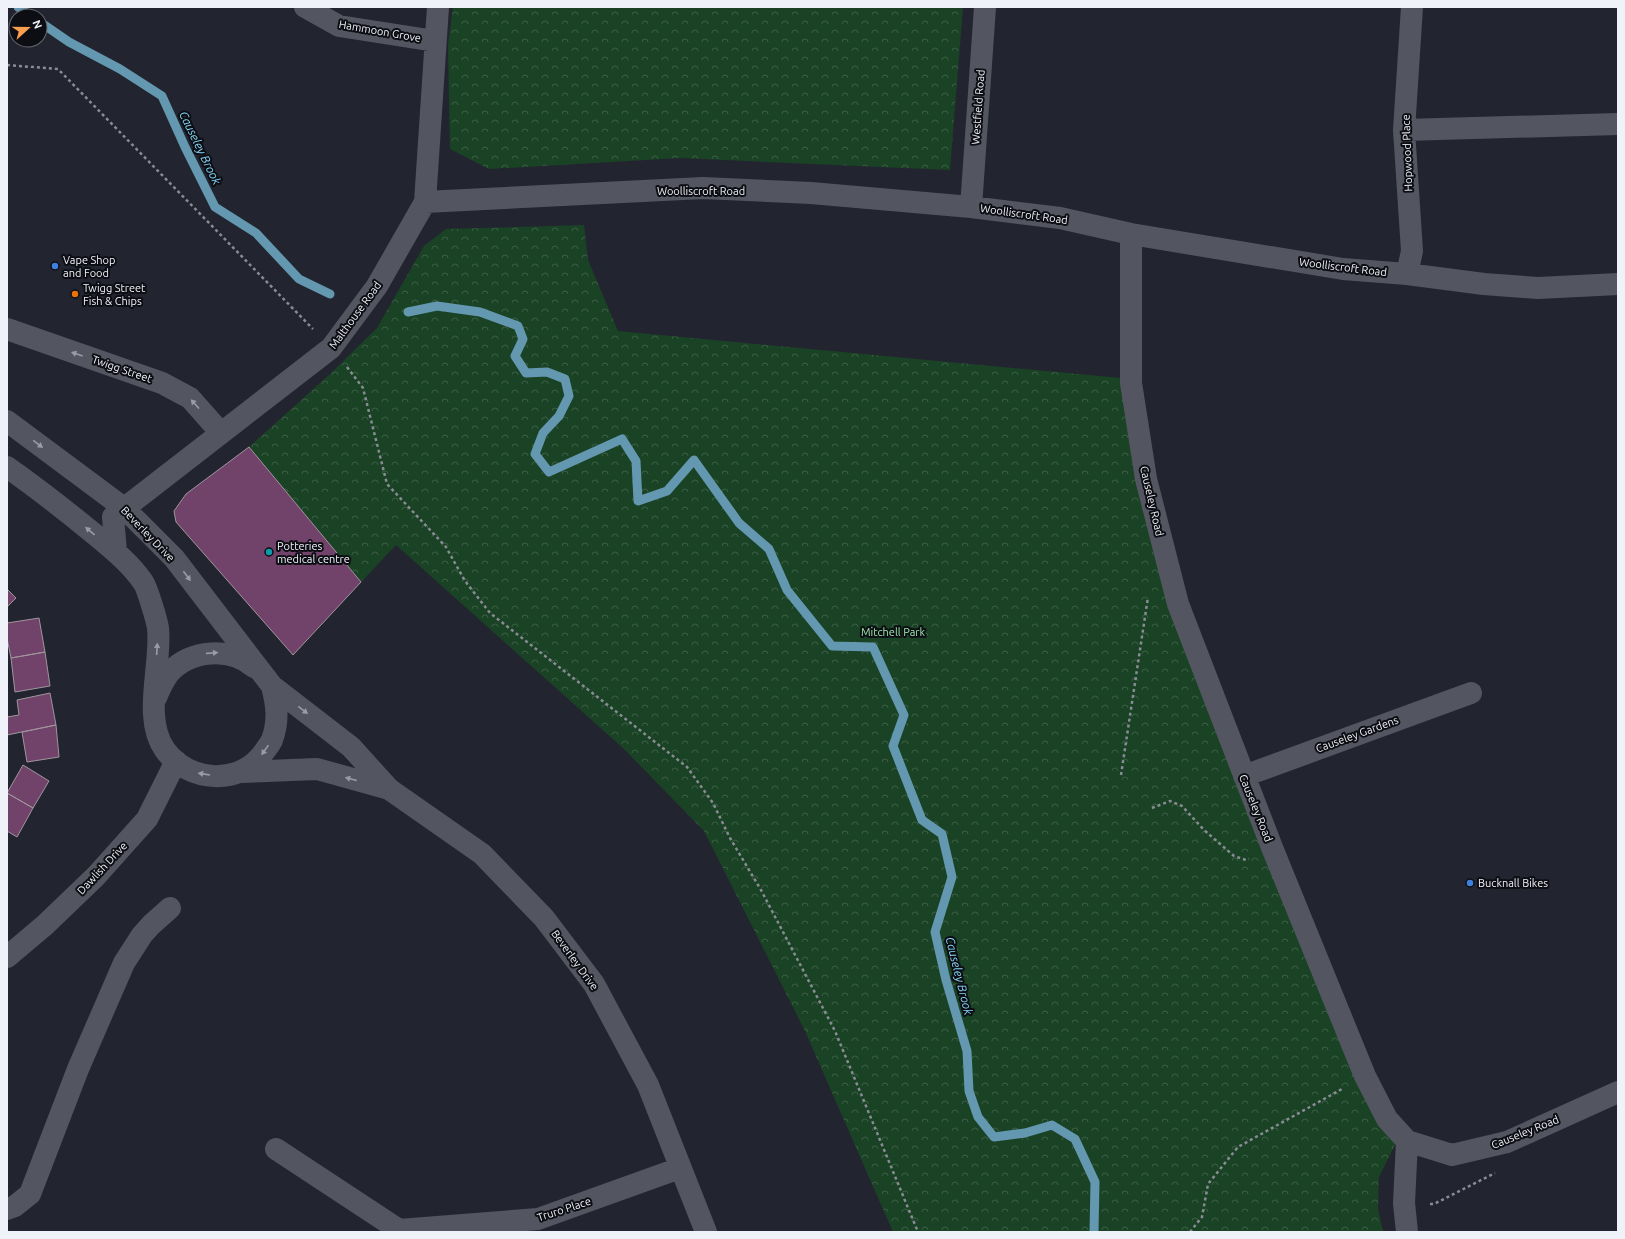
<svg xmlns="http://www.w3.org/2000/svg" width="1625" height="1239" viewBox="0 0 1625 1239" font-family="Ubuntu,sans-serif">
  <style>
    .park { fill: url(#park-crowns) }
    .lines { fill: none; stroke-linecap: round; stroke-linejoin: round }
    .stream { stroke: #6398b0; stroke-width: 9 }
    .building { fill: #71436a; stroke: #a0959d }
    .path { stroke: #8a8c95; stroke-width: 2.5; stroke-dasharray: 3 3; stroke-linecap: butt }
    .minor { stroke: #535661; stroke-width: 22 }
    .oneway { fill: #9a9ca5 }
    .shop-dot { fill: #3f7fe0; stroke: #0d0e13; stroke-width: 1.5 }
    .food-dot { fill: #e8710a; stroke: #0d0e13; stroke-width: 1.5 }
    .culture-dot { fill: #0f9aa8; stroke: #0d0e13; stroke-width: 1.5 }
    .labels { text-anchor: middle; stroke-width: 4; stroke-linejoin: round; paint-order: stroke }
    .street-label { font-size: 11px; fill: #f0f2f9; stroke: #0d0e13 }
    .poi-label { font-size: 11px; fill: #f0f2f9; stroke: #0d0e13; text-anchor: start }
    .park-label { font-size: 11px; fill: #9be9ab; stroke: #0d0e13 }
    .water-label { font-size: 12px; font-style: italic; fill: #86d5f9; stroke: #0d0e13 }
  </style>
  <defs>
    <pattern id="park-crowns" width="20" height="18" patternUnits="userSpaceOnUse"><rect width="20" height="18" fill="#1a4225"/><path d="M2 6a3 3 0 1 1 6 0M12 15a3 3 0 1 1 6 0" fill="none" stroke="#3c5e45"/></pattern>
  </defs>
  <rect width="100%" height="100%" fill="#22252f"/>
  <!-- park -->
  <path class="park" d="M453 7H963L950 170 680 158 489 169 450 149 448 46Z
    M584 225 588 260 618 331 1121 378 1134 473 1397 1141 1379 1177 1378 1209 1383 1232H893L805 1031 704 831 623 748 396 545 361 582 249 447 329 375 377 328 424 246 446 229Z"/>
  <g class="lines">
    <!-- stream -->
    <path class="stream" d="M18 7 31 16
      M40 22 69 42 120 69 162 96 185 147 215 207 256 233 299 279 330 294
      M408 312 437 306 480 312 518 326 523 339 515 356 526 373 547 372 565 379 569 396 559 416 543 433 535 454 549 472 622 439 636 461 638 501 667 491 694 460 739 523 769 549 787 590 832 646 873 647 904 715 893 746 922 820 942 834 952 877 935 932 946 980 967 1051 969 1091 978 1117 994 1137 1025 1133 1052 1125 1075 1139 1095 1182 1094 1232"/>
  </g>
  <!-- building -->
  <path class="building" d="M249 447 361 582 293 655 176 522 174 511 186 494Z
    M7 589 16 598 7 607Z
    M39 618 45 652 11 658 7 638V623Z
    M45 652 50 686 15 692 11 658Z
    M50 693 56 725 7 735V717L19 715 17 700Z
    M56 725 59 757 27 762 22 732Z
    M23 765 49 781 33 808 7 793Z
    M7 793 33 808 17 837 7 831Z"/>
  <g class="lines">
    <!-- path -->
    <path class="path" d="M7 65 58 69 313 329
      M347 367 363 388 387 484 446 547 465 581 490 613 687 767 713 803 730 838 761 890 835 1031 918 1232
      M1121 775 1148 597
      M1152 808 1170 801 1182 806 1204 830 1234 856 1246 860 1249 859
      M1430 1204H1434L1495 1173
      M1190 1232 1202 1217 1208 1184 1238 1147 1342 1089"/>
    <!-- minor -->
    <path class="minor" d="M305 7 339 26 435 41
      M1404 130 1618 124
      M425 202 703 188 811 193 971 207 1060 218 1131 234 1343 269 1407 274 1484 284 1538 288 1618 284
      M971 207 985 7
      M1131 234V383L1146 479 1178 604 1273 850 1365 1076 1387 1119 1407 1141 1452 1155 1507 1142 1618 1092
      M1407 274 1412 251 1404 130 1412 7
      M7 329 162 383 190 398 221 433
      M7 421 124 508 174 558 272 686C277 706 279 720 272 740 270 744 267 748 264 752 240 786 189 783 165 750 142 718 162 665 158 628 157 621 147 587 143 582 130 563 111 548 93 533 65 510 37 488 7 467
      M116 552 113 517 331 348 377 286 425 202 438 7
      M272 686 351 747 389 789 482 854 544 918 594 984 648 1085 706 1232
      M156 698C159 690 164 680 169 673 191 649 230 647 254 667
      M242 772 317 769 389 789
      M1244 776 1471 693
      M7 957 45 925 96 876 147 819 176 761
      M1407 1141 1404 1203 1407 1232
      M276 1149 399 1230 538 1219 680 1168
      M7 1209 15 1206 30 1194 78 1069 124 963 142 935 151 925 170 908"/>
  </g>
  <!-- one-way arrows -->
  <defs><path id="oneway-solid" d="M-6-.8H1V-3.2L6.5 0L1 3.2V.8H-6Z"/></defs>
  <g class="oneway">
    <use href="#oneway-solid" transform="translate(77 354) rotate(-161)"/>
    <use href="#oneway-solid" transform="translate(195 404) rotate(-132)"/>
    <use href="#oneway-solid" transform="translate(38 444) rotate(37)"/>
    <use href="#oneway-solid" transform="translate(90 531) rotate(-140)"/>
    <use href="#oneway-solid" transform="translate(187 576) rotate(53)"/>
    <use href="#oneway-solid" transform="translate(157 649) rotate(-87)"/>
    <use href="#oneway-solid" transform="translate(212 653) rotate(-4)"/>
    <use href="#oneway-solid" transform="translate(303 710) rotate(38)"/>
    <use href="#oneway-solid" transform="translate(265 750) rotate(125)"/>
    <use href="#oneway-solid" transform="translate(204 774) rotate(-171)"/>
    <use href="#oneway-solid" transform="translate(351 779) rotate(-165)"/>
  </g>
  <!-- markers -->
  <g class="shop-dot">
    <circle cx="55" cy="266" r="4"/>
    <circle cx="1470" cy="883" r="4"/>
  </g>
  <circle class="food-dot" cx="75" cy="294" r="4"/>
  <circle class="culture-dot" cx="269" cy="552" r="4"/>
  <g class="labels">
    <!-- street labels -->
    <g class="street-label">
      <text transform="translate(380 31) rotate(10)" y="4">Hammoon Grove</text>
      <text transform="translate(978 107) rotate(-86)" y="4">Westfield Road</text>
      <text transform="translate(1407 153) rotate(-92)" y="4">Hopwood Place</text>
      <text x="701" y="195">Woolliscroft Road</text>
      <text transform="translate(1024 214) rotate(8)" y="4">Woolliscroft Road</text>
      <text transform="translate(1343 267) rotate(7)" y="4">Woolliscroft Road</text>
      <text transform="translate(355 315) rotate(-54)" y="4">Malthouse Road</text>
      <text transform="translate(122 369) rotate(19)" y="4">Twigg Street</text>
      <text transform="translate(1152 501) rotate(77)" y="4">Causeley Road</text>
      <text transform="translate(148 534) rotate(46)" y="4">Beverley Drive</text>
      <text transform="translate(1357 734) rotate(-20)" y="4">Causeley Gardens</text>
      <text transform="translate(1256 808) rotate(68)" y="4">Causeley Road</text>
      <text transform="translate(102 868) rotate(-47)" y="4">Dawlish Drive</text>
      <text transform="translate(575 960) rotate(54)" y="4">Beverley Drive</text>
      <text transform="translate(1525 1132) rotate(-22)" y="4">Causeley Road</text>
      <text transform="translate(564 1209) rotate(-18)" y="4">Truro Place</text>
    </g>
    <!-- poi labels -->
    <g class="poi-label">
      <text x="63" y="264">Vape Shop<tspan x="63" dy="13">and Food</tspan></text>
      <text x="83" y="292">Twigg Street<tspan x="83" dy="13">Fish &amp; Chips</tspan></text>
      <text x="277" y="550">Potteries<tspan x="277" dy="13">medical centre</tspan></text>
      <text x="1478" y="887">Bucknall Bikes</text>
    </g>
    <!-- park labels -->
    <g class="park-label">
      <text x="893" y="636">Mitchell Park</text>
    </g>
    <!-- water labels -->
    <g class="water-label">
      <text transform="translate(200 148) rotate(64)" y="4">Causeley Brook</text>
      <text transform="translate(959 976) rotate(76)" y="4">Causeley Brook</text>
    </g>
  </g>
  <!-- border -->
  <rect width="1625" height="1239" fill="none" stroke="#f0f2f9" stroke-width="16"/>
  <!-- north arrow -->
  <g transform="translate(28 28) rotate(69)"><circle r="19" fill="#0d0e13" stroke="#68696f"/>
  <path d="M0-3L7 15L0 10L-7 15Z" fill="#fa9f4f"/>
  <text y="-6" font-size="11" font-weight="bold" text-anchor="middle" fill="#f0f2f9">N</text>
  </g>
</svg>
